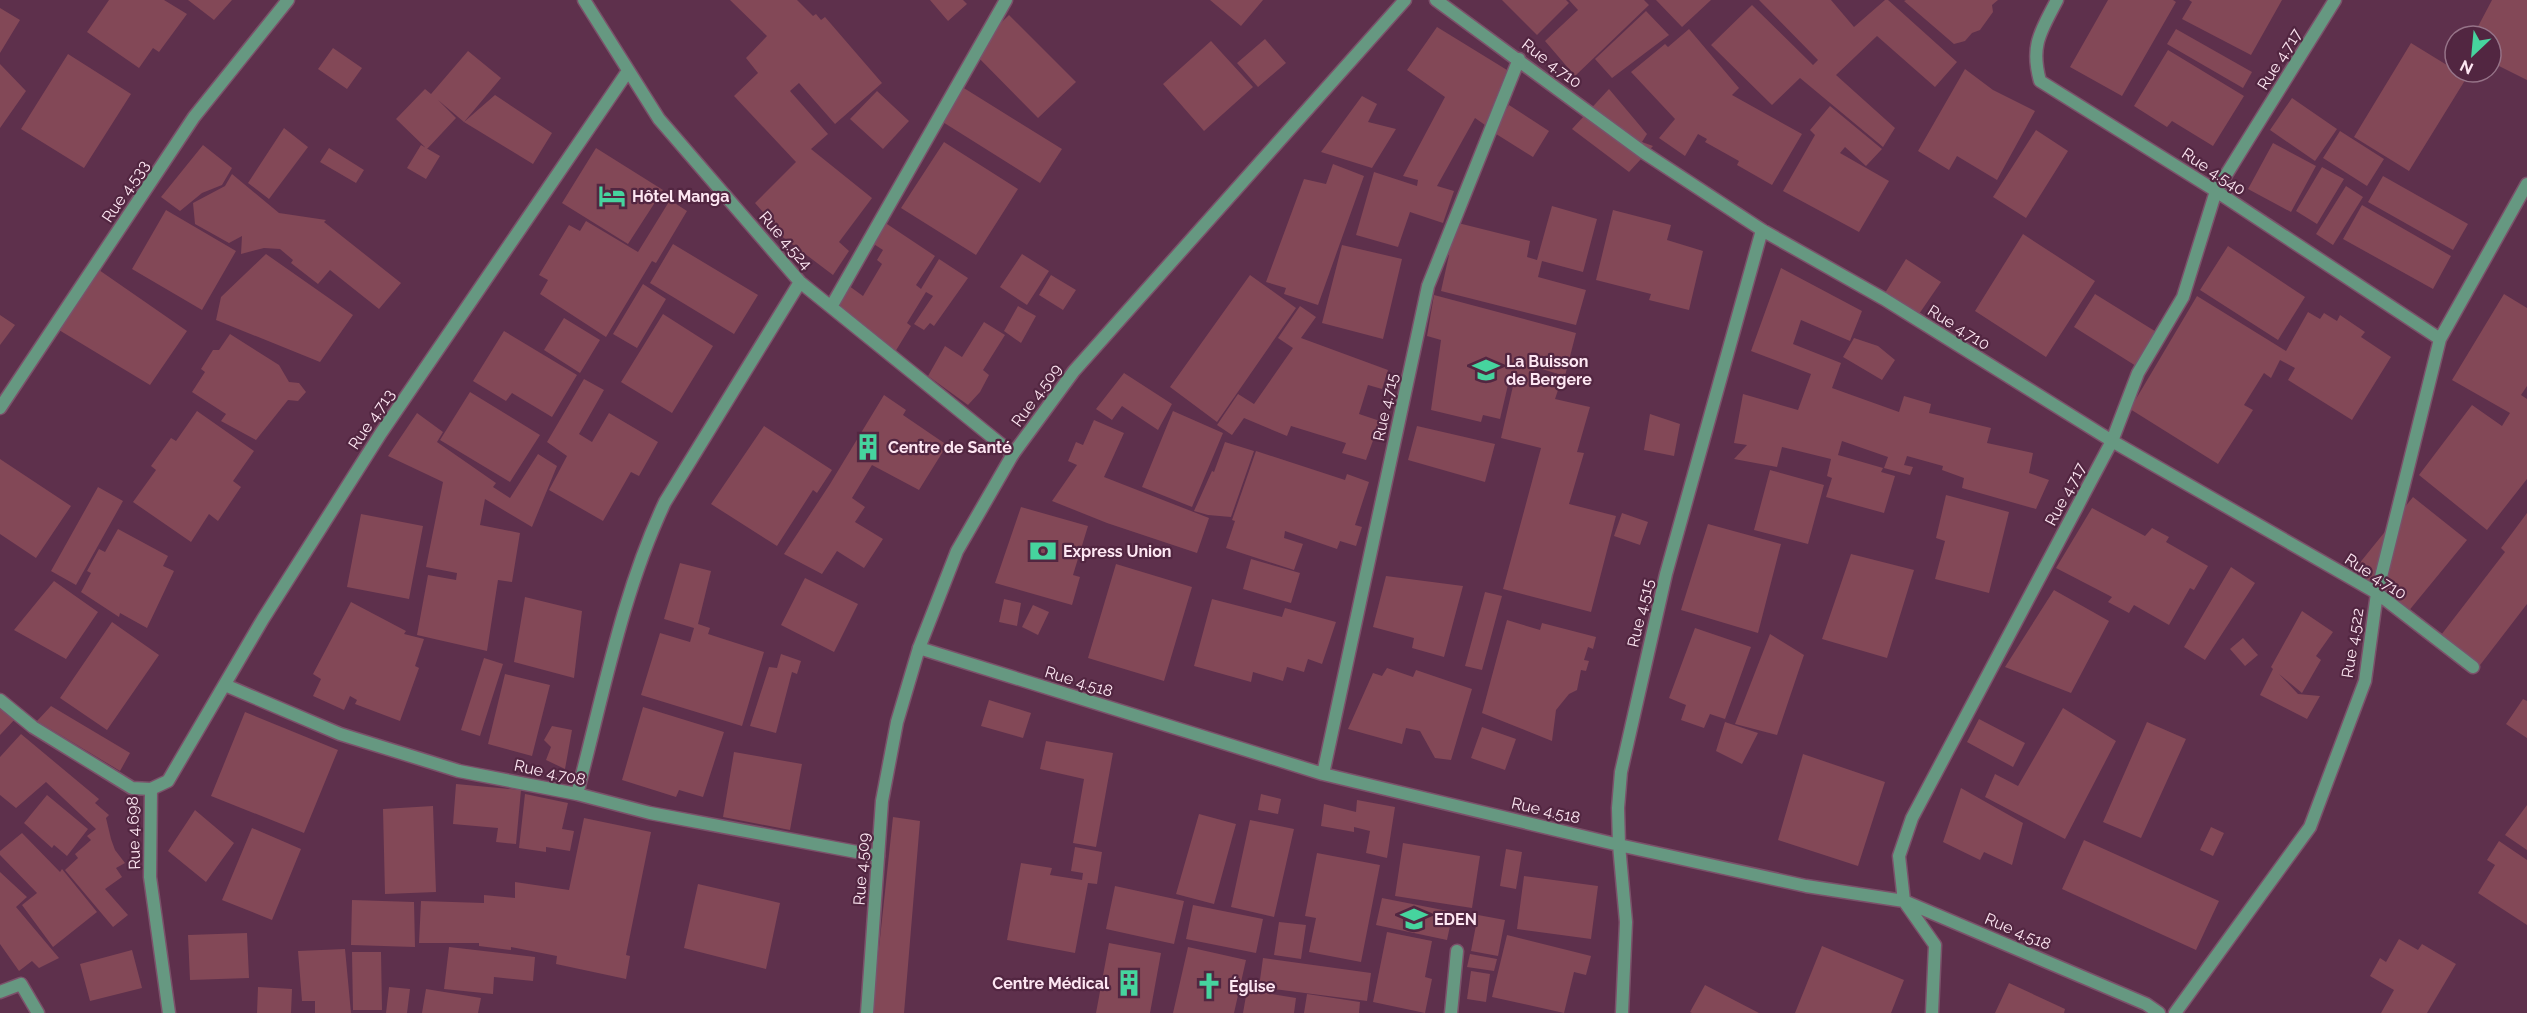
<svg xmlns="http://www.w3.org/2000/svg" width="2527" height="1013" viewBox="0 0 2527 1013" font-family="Raleway,sans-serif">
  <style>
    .building { fill: #834857 }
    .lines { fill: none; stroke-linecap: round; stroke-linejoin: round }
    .minor-casing { stroke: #7b516a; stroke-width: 15 }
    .tertiary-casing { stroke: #7b516a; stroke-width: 15 }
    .minor { stroke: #669881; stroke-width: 12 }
    .tertiary { stroke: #669881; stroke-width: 12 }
    .labels { text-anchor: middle; stroke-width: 4.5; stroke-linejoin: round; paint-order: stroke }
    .street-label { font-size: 16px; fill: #fde6f2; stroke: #522641 }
    .poi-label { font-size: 16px; font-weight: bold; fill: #fde6f2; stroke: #522641; text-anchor: start }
  </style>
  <rect width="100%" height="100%" fill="#5e304c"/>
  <!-- building -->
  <path class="building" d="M109 0H164L187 14 159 52 153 48 139 68 87 32Z
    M188 0H232L214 20Z
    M730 0H797L813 16 816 14 821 20 825 17 882 83 835 124 799 83 790 91 828 134 811 149 872 198 839 242 849 251 833 275 776 232 778 229 755 203 796 162 734 96 758 73 746 58 767 36Z
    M930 0H963L967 4 948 21Z
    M1210 0H1263L1241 26Z
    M1502 0H1566L1569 3 1537 35Z
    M1569 0H1644L1649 5 1575 76 1545 41 1578 10Z
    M1656 0H1711L1682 27Z
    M1759 0H1831L1854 27 1885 0H1888L1957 62 1935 87 1877 36 1836 75 1895 128 1883 147 1800 78 1772 105 1711 45 1752 5 1813 65 1818 60Z
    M1906 0H1998L1992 5 1993 12 1980 30 1972 33 1965 41 1954 44 1904 1Z
    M2108 0H2173L2176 2 2122 96 2070 67Z
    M2189 0H2282L2251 55 2182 19 2192 2Z
    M2492 0H2527V80L2491 62V36H2473Z
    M0 8 20 20 0 53Z
    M1646 11 1669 35 1612 78 1595 59Z
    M1009 15 1076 82 1038 118 972 51Z
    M1437 27 1507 70 1485 125 1475 118 1437 186 1454 191 1443 223 1410 212 1398 247 1356 235 1374 172 1417 186 1418 180 1403 176 1445 97 1407 70Z
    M1689 29 1739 88 1732 95 1802 134 1772 185 1737 165 1739 161 1705 142 1707 139 1698 134 1685 156 1659 138 1675 119 1631 72 1665 44 1668 47Z
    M2176 29 2252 72 2243 88 2167 44Z
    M1265 39 1286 63 1258 87 1237 63Z
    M1211 41 1253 87 1204 131 1163 84Z
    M2411 43 2455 70V72L2467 77 2409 171 2354 137Z
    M333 48 362 68 347 89 318 69Z
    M2168 50 2244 96 2213 146 2172 121 2167 127 2134 106Z
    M468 51 501 78 464 122 438 100 456 118 427 149 396 119 425 89 431 94Z
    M68 54 131 94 84 168 21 129Z
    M0 64 26 91 0 128Z
    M1965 69 1993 90 2035 111 1997 180 1957 156 1949 170 1918 151Z
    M959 85 1062 149 1040 183 938 119Z
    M1609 89 1647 134 1642 142 1653 146 1629 172 1572 129Z
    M877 91 909 121 883 149 850 119Z
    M495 95 552 133 533 164 464 122Z
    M1362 96 1377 104 1368 122 1396 129 1372 168 1321 152Z
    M2292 98 2337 129 2315 161 2270 130Z
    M1509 105 1549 131 1533 157 1493 132Z
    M1830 106 1882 149 1866 166 1845 147 1840 153 1889 181 1859 232 1783 191 1815 135 1810 130Z
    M284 128 308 147 269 199 248 183Z
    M2036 130 2068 151 2026 218 1993 197Z
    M2340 131 2384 159 2367 186 2323 158Z
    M944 142 1018 189 976 255 901 208Z
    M2273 143 2316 166 2291 212 2248 189Z
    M203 145 232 168 222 185 202 193 180 211 161 197Z
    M421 145 440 156 426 179 407 168Z
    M329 148 364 170 356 183 320 162Z
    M596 148 663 190 628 244 562 203Z
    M1333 164 1364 176 1318 305 1284 294 1286 288 1266 282 1304 179 1326 184Z
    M2322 167 2344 179 2317 224 2296 211Z
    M232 174 279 213 326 220 324 222 401 283 379 309 330 270 318 284 291 263 293 260 280 249 264 248 241 254 242 236 229 243 195 224 193 203 225 186Z
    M2383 176 2468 224 2453 250 2368 202Z
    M2346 186 2363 197 2333 245 2316 234Z
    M670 200 687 211 656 263 652 261 606 337 540 294 548 280 539 275 569 225 580 231 586 221 638 252Z
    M2362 205 2451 256 2433 289 2343 239Z
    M1552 206 1597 219 1583 272 1542 261 1538 277 1586 290 1576 325 1441 291 1449 255 1440 253 1450 221 1530 241 1527 257 1537 260Z
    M166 210 236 251 202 310 132 269Z
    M1613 210 1671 225 1667 240 1703 251 1689 310 1649 300 1651 294 1596 280Z
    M881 220 935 256 916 285 921 289 939 259 968 278 934 326 930 323 924 330 914 324 933 296 926 292 907 323 911 326 895 352 831 307 845 283 863 296 882 264 877 260 883 250 869 241Z
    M2023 234 2095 281 2046 357 1975 311Z
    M673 244 758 295 734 334 650 283Z
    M1342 245 1402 259 1383 339 1322 323Z
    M2228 246 2305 297 2278 340 2200 290Z
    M266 254 353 315 320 362 216 320 221 297Z
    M1022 254 1049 271 1027 305 1000 287Z
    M1906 259 1941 282 1919 314 1885 293Z
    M1781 268 1862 311 1850 341 1801 320 1793 344 1841 363 1832 388 1899 412 1904 396 1931 404 1929 413 1991 428 1987 443 2033 453 2029 473 2049 480 2036 509 1962 488 1964 478 1942 470 1943 466 1907 456 1904 465 1913 467 1910 475 1884 468 1888 457 1842 441 1838 455 1883 468 1881 472 1895 476 1884 513 1826 497 1832 478 1827 476 1831 459 1782 447 1777 467 1734 459 1747 445 1734 443 1743 394 1798 410 1811 374 1751 351Z
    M99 270 187 331 150 385 59 330Z
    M1051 275 1076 290 1063 310 1039 295Z
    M1250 275 1296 308 1217 422 1170 387Z
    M643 284 666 299 637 348 613 334Z
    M2095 294 2158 333 2136 366 2074 327Z
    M2504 294 2527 308V386L2521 395 2527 399V479L2487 530 2419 475 2472 405 2502 426 2510 413 2452 380Z
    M1434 295 1576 333 1565 376 1535 367 1533 377 1560 384 1555 399 1590 407 1577 452 1584 453 1569 504 1616 516 1591 612 1503 589 1541 448 1501 438 1516 373 1511 372 1500 419 1483 415 1481 422 1431 410 1441 340 1427 336Z
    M2197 296 2286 351 2308 312 2320 319 2324 313 2337 321 2340 315 2365 332 2361 337 2391 357 2352 420 2288 380 2295 368 2280 360 2271 378 2264 373 2244 405 2253 410 2218 464 2130 409Z
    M1018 306 1036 316 1021 343 1004 331Z
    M1300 306 1316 317 1301 338 1388 370 1382 389 1368 385 1359 414 1380 421 1366 460 1342 453 1346 443 1291 426 1287 436 1244 418 1232 435 1217 425 1238 394 1254 404 1293 348 1278 338Z
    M663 314 713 346 672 413 621 382Z
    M0 315 15 325 0 345Z
    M564 318 600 340 580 373 544 350Z
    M984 322 1005 335 983 370 989 375 980 392 968 405 928 376 945 346 962 357Z
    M504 331 577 375 552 417 512 393 506 401 473 381Z
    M230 334 279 365 289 382 299 383 306 392 298 401 288 400 256 440 221 421 226 414 192 392 205 372 201 369 213 350H219Z
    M1854 338 1878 346 1895 360 1882 380 1843 357Z
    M1124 373 1172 404 1158 430 1122 406 1112 420 1096 409Z
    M584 379 604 390 579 434 592 442 609 413 658 442 639 476 631 472 603 521 549 490 567 456 547 442Z
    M470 392 540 435 510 482 440 440Z
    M884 395 906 410 903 415 947 445 919 490 872 465 852 498 865 507 855 522 883 539 864 568 837 551 822 574 784 554 830 484Z
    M197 411 254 451 233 481 241 487 218 521 209 514 191 542 133 502 156 470 151 466 171 438 176 441Z
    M1173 411 1223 433 1192 507 1142 487Z
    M417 413 443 432 437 442 496 483 493 487 510 498 538 454 557 466 532 527 485 499 480 525 520 533 512 582 498 580 487 651 417 635 428 575 456 580 457 573 426 567 443 482 388 456Z
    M1650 414 1680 424 1674 456 1644 450Z
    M1094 420 1124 433 1104 477 1209 518 1197 553 1107 523 1052 501 1077 465 1068 461 1076 442 1083 445Z
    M764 426 832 470 817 493 813 490 777 546 711 504Z
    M1417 426 1495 444 1485 482 1408 460Z
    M1225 442 1254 451 1231 517 1208 515 1194 511 1212 471 1214 472Z
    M1256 451 1345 480 1347 474 1369 482 1355 525 1362 527 1356 546 1340 541 1337 549 1285 531 1284 538 1303 544 1294 570 1226 548 1235 521 1232 520Z
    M0 459 71 506 36 558 0 534Z
    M1770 470 1824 485 1808 544 1754 530Z
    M98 487 123 501 76 585 51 571Z
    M1946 495 2009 512 1989 593 1935 579 1945 541 1936 538Z
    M2413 497 2467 540 2407 613 2354 570Z
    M1021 507 1088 526 1073 575 1080 577 1072 605 995 583Z
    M2092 508 2145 536 2152 528 2169 537 2166 542 2208 566 2194 590 2190 588 2169 625 2134 605 2129 613 2108 602 2112 597 2056 568Z
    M1622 513 1648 522 1640 545 1614 536Z
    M2527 513V604L2477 669 2438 639 2505 552 2501 548Z
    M361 514 423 526 409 599 347 587Z
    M1708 524 1781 544 1758 633 1681 610Z
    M118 529 168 556 163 566 174 571 147 628 120 613 119 617 81 592 91 573 87 571 99 549 105 552Z
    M1851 554 1914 570 1887 658 1822 639Z
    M1251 559 1300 573 1291 603 1243 589Z
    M680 563 711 571 698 624 710 628 708 634 764 652 742 726 641 695 660 633 690 642 694 628 664 619Z
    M1116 564 1192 587 1164 681 1088 658Z
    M2231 567 2255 583 2205 660 2184 647Z
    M1386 576 1463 586 1444 657 1412 648 1414 638 1373 627Z
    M805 578 858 604 834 652 781 625Z
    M54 581 98 612 66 659 14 630Z
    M2054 590 2109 621 2071 693 2005 667Z
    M1485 592 1502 596 1482 670 1465 666Z
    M525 597 582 611 574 678 514 662Z
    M1004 599 1021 603 1017 626 999 622Z
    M1212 599 1282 617 1285 608 1336 622 1322 664 1308 659 1304 672 1287 667 1283 681 1253 672 1251 682 1194 666Z
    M351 602 406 631 404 634 424 639 415 666 419 668 400 721 355 704 357 700 350 696 344 710 313 696 321 679 313 674Z
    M1033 605 1049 612 1038 635 1022 627Z
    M2302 611 2333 632 2316 656 2321 660 2302 693 2279 674 2298 694 2320 696 2307 719 2260 695 2273 669 2271 667Z
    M1507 620 1540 630 1542 623 1596 637 1593 649 1588 647 1584 660 1589 661 1586 671 1581 670 1577 690 1569 694 1556 710 1552 741 1482 713Z
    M112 622 159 655 107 730 60 698Z
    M1695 628 1751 647 1725 719 1710 714 1704 728 1681 720 1686 705 1669 698Z
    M1770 634 1804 655 1777 735 1735 724Z
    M2243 638 2258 655 2245 666 2230 649Z
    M781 654 801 661 797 674 792 672 776 733 750 726 769 667 777 668Z
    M484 658 503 664 480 736 461 730Z
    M1387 668 1413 677 1416 670 1472 689 1451 760 1435 758 1420 731 1406 728 1402 744 1348 729 1373 673 1382 676Z
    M505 674 550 685 532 756 488 744Z
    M2523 699 2527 701V738L2506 724Z
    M989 700 1031 713 1023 738 981 726Z
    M0 706 17 717 0 735Z
    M51 706 130 753 120 771 37 721Z
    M643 707 724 732 703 797 679 790 676 797 622 780Z
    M2063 708 2116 741 2065 839 1985 797 1995 774 2018 786Z
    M245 712 338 750 304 833 211 796Z
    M1979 719 2025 743 2013 767 1967 742Z
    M1725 722 1758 733 1742 764 1716 751Z
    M2147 722 2186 739 2141 838 2103 822Z
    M552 726 572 730 565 769 546 760 551 747 544 740Z
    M1482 727 1516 739 1505 770 1471 758Z
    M21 734 99 799 95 803 109 815 106 818 111 839 115 850 125 863 116 868 122 877 105 889 128 915 113 927 65 870 78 858 75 854 91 840 87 836 96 829 46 782 16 808 0 795V757Z
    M1046 741 1113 753 1096 847 1073 843 1084 779 1040 769Z
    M734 752 802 764 790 830 723 817Z
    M1803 754 1885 782 1858 866 1778 840Z
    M456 784 521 790 516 844 496 842 498 828 453 824Z
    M1961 788 2023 823 2012 865 1984 852 1980 860 1943 842Z
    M525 794 568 803 562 829 574 831 570 851 546 847V852L519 848Z
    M1261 794 1281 799 1278 814 1258 810Z
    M47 795 88 829 67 856 54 845 52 848 24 823Z
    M1357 800 1395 807 1387 858 1366 853 1370 831 1354 827V832L1321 826 1324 804 1356 812Z
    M2527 805V850L2505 835Z
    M433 806 436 892 385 894 383 809Z
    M195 810 234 843 206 882 168 851Z
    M1199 814 1236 824 1214 904 1176 894Z
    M893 817 920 821 904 1013H872Z
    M584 818 651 832 626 955 630 956 626 979 556 964 557 956 511 947V950L479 946V943H419L421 901 484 903V895L515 898V882L569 890Z
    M1250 820 1294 829 1274 917 1231 907Z
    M2211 827 2224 833 2213 856 2200 850Z
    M252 828 301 849 272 920 222 900Z
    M22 833 60 872 62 869 97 912 53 947 22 905 37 893 0 855V851Z
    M2084 840 2219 901 2196 950 2062 889Z
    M2499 841 2527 860V925L2478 893 2495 865 2487 860Z
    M1403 843 1480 856 1472 908 1395 896Z
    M1075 847 1102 852 1097 884 1088 883 1075 953 1007 940 1021 863 1052 868 1050 875 1082 880 1083 873 1071 871Z
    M1506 849 1522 852 1516 889 1500 886Z
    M1317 853 1380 865 1361 962 1309 952 1316 918 1305 916Z
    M0 872 27 897 16 907 59 958 39 968 32 961 19 971 0 944Z
    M1524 876 1598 886 1591 939 1517 929Z
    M698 884 780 903 766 969 684 948Z
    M1115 886 1184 901 1174 944 1106 929Z
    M1382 898 1453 912 1447 940 1376 925Z
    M352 900 414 902 415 947 351 945Z
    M1193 905 1263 919 1256 953 1186 939Z
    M1478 915 1505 920 1498 956 1471 951Z
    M1279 922 1306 925 1301 959 1274 955Z
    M1387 932 1432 941 1425 977 1432 979 1425 1013 1373 1002Z
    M247 933 249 978 190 980 188 935Z
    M1507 935 1591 956 1586 975 1574 972 1564 1013 1492 997Z
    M2399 939 2418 950 2422 944 2456 964 2427 1013H2381L2394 990 2370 976 2380 958 2386 962Z
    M1109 943 1161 953 1150 1013H1096Z
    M1822 946 1904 980 1891 1013H1795Z
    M449 947 535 957 533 981 494 977 493 994 444 989Z
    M1188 947 1246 960 1234 1013H1173Z
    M345 949 351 1013H315V1001H302L298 951Z
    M132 950 142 988 90 1001 80 964Z
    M352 952H381L382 1010H353Z
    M1470 954 1497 959 1494 971 1467 967Z
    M1263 958 1371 973 1367 1001 1259 987Z
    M1471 971 1490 974 1486 1002 1467 999Z
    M2009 983 2065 1009 2064 1013H1995Z
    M1705 985 1759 1013H1692L1690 1012Z
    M258 987 292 989 291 1013H257Z
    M389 987 410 989 407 1013H386Z
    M426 989 481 998 478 1013H422Z
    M1247 990 1296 998 1294 1013H1243Z
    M1307 994 1360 1002 1359 1013H1304Z"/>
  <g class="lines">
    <defs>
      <path id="minor" d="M584 0 659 119 800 282 1013 454
        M1436 0 1643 152 1762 230 1884 299 2112 441 2377 593 2473 667
        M2057 0C2041 31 2030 45 2040 81L2216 191 2440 339
        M831 307 1006 0
        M0 408 194 117 288 0
        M919 648 1323 774 1619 845 1806 886 1904 901 2146 1004 2159 1013
        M225 685 340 734 459 771 577 794 650 813 878 856
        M0 700 33 727 132 788 151 789 150 877 169 1013
        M1323 774 1428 286 1519 59
        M151 789 168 781 263 619 381 433 628 71
        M577 794C603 696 622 593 665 502L800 282
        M0 992 21 984 38 1013
        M1451 1013 1457 951
        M1622 1013 1626 922 1619 845 1618 808 1621 772 1666 574 1762 230
        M1932 1013 1935 945 1904 901 1899 856 1912 818 2112 441 2138 373 2183 297 2216 191 2335 0
        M2175 1013 2310 827 2365 681 2377 593 2440 339 2527 184"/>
      <path id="tertiary" d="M867 1013 882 801 897 722 919 648 957 551 1013 454 1074 371 1405 0"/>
    </defs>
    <!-- minor casing -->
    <use href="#minor" class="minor-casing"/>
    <!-- tertiary casing -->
    <use href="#tertiary" class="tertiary-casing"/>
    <!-- minor -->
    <use href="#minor" class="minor"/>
    <!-- tertiary -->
    <use href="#tertiary" class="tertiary"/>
  </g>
  <!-- icons -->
  <defs>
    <symbol id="hotel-bare" viewBox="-9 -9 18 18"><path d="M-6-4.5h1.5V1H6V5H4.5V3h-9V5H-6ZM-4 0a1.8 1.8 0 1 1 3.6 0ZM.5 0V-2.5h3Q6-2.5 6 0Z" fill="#46d49e" stroke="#522641" stroke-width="2.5" paint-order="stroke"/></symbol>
    <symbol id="school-bare" viewBox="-9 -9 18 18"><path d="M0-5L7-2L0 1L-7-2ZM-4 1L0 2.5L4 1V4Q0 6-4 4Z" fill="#46d49e" stroke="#522641" stroke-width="2.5" paint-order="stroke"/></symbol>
    <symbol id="building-bare" viewBox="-9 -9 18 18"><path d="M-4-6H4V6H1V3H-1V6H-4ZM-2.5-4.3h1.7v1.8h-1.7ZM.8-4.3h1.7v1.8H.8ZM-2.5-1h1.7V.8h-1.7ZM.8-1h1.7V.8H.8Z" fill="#46d49e" stroke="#522641" stroke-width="2.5" paint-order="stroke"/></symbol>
    <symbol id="bank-bare" viewBox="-9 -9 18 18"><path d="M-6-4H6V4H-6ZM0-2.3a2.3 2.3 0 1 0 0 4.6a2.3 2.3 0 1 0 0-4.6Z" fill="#46d49e" stroke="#522641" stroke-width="2.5" paint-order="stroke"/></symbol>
    <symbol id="church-bare" viewBox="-9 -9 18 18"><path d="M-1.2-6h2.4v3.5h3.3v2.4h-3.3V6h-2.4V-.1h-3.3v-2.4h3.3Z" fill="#46d49e" stroke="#522641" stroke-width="2.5" paint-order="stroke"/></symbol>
  </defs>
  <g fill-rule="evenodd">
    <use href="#hotel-bare" x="593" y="177" width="38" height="38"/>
    <use href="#school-bare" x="1467" y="351" width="38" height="38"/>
    <use href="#building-bare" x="849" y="428" width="38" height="38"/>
    <use href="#bank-bare" x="1024" y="532" width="38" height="38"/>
    <use href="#school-bare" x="1395" y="900" width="38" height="38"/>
    <use href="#building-bare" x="1110" y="964" width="38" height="38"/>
    <use href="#church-bare" x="1190" y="967" width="38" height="38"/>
  </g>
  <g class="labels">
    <!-- street labels -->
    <g class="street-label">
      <text transform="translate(2279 59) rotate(-58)" y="6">Rue 4.717</text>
      <text transform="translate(1552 63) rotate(37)" y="6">Rue 4.710</text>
      <text transform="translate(2214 171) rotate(33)" y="6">Rue 4.540</text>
      <text transform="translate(125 191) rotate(-56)" y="6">Rue 4.533</text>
      <text transform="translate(786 240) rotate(49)" y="6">Rue 4.524</text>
      <text transform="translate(1959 327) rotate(32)" y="6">Rue 4.710</text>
      <text transform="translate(1036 395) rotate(-54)" y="6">Rue 4.509</text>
      <text transform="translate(1385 407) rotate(-78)" y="6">Rue 4.715</text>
      <text transform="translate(371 419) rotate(-56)" y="6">Rue 4.713</text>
      <text transform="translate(2065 494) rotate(-62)" y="6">Rue 4.717</text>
      <text transform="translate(2376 576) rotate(33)" y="6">Rue 4.710</text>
      <text transform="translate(1640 613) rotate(-77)" y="6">Rue 4.515</text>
      <text transform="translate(2352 643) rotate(-81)" y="6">Rue 4.522</text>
      <text transform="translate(1079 681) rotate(17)" y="6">Rue 4.518</text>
      <text transform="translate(550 772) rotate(12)" y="6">Rue 4.708</text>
      <text transform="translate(1546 810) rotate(13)" y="6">Rue 4.518</text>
      <text transform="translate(133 833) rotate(-92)" y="6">Rue 4.698</text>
      <text transform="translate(861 869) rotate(-86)" y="6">Rue 4.509</text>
      <text transform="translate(2018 931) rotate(23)" y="6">Rue 4.518</text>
    </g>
    <!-- poi labels -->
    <g class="poi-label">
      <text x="632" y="202">Hôtel Manga</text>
      <text x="1506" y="367">La Buisson<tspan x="1506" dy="18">de Bergere</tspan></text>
      <text x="888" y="453">Centre de Santé</text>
      <text x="1063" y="557">Express Union</text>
      <text x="1434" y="925">EDEN</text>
      <text x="1109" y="989" text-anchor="end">Centre Médical</text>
      <text x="1229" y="992">Église</text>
    </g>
  </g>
  <!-- north arrow -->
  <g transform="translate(2473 54) rotate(206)"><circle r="28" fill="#522641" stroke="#967388" stroke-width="1.5"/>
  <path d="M0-4.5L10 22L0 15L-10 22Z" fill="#46d49e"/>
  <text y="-9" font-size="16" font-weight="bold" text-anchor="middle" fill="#fde6f2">N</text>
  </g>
</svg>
